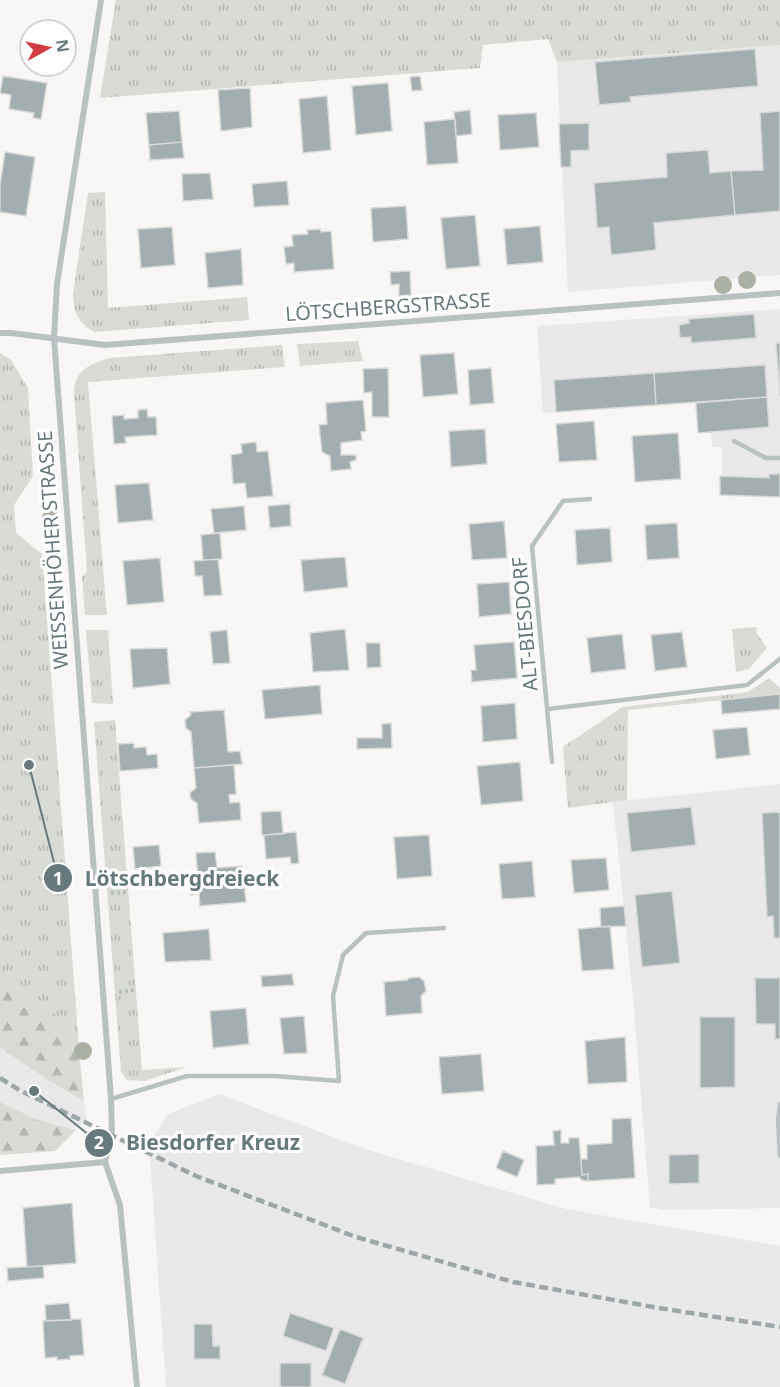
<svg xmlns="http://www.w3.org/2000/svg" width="780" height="1387" viewBox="0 0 780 1387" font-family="'Noto Sans',sans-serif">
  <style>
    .built { fill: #e8e9e8 }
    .grass { fill: url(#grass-tufts) }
    .forest { fill: url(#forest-firs) }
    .building { fill: #a2aeb0; stroke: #d9d9d8; stroke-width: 1.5 }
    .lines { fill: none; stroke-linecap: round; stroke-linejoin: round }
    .path { stroke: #b7bcbd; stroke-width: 4; stroke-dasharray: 3 3; stroke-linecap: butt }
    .lane { stroke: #bac1c2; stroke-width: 4.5 }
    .street { stroke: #bac1c2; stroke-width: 6 }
    .rail { stroke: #9da7a9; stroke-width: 4.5; stroke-dasharray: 9 4.5; stroke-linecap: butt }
    .tree { fill: #abb0a5 }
    .labels { text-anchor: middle; stroke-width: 6; stroke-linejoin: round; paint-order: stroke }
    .street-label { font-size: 20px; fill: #667a7d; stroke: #fff }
    .leader { fill: none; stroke: #667a7d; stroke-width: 2 }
    .callout-dot { fill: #667a7d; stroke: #fff; stroke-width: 2 }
    .mark-label { font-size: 18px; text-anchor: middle; font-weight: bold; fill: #fff }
    .callout-label { font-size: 21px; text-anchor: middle; font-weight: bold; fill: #667a7d; stroke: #fff; stroke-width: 6; stroke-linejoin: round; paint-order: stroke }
  </style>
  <defs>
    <pattern id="grass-tufts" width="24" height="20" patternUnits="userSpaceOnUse" patternTransform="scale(1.5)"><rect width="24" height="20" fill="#d9dcd5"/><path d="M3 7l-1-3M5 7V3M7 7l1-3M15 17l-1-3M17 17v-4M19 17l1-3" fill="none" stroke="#b4b7b2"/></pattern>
    <pattern id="forest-firs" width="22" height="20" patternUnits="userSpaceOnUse" patternTransform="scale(1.5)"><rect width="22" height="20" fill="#d9dcd5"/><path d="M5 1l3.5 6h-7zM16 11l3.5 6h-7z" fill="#b4b7b2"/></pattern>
  </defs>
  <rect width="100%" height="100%" fill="#f8f7f5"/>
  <!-- built -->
  <path class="built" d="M780 45V275L568 292 557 62Z
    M780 309V497L720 495V476H722V447H712L711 432 698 433 695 403 543 413 537 326Z
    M780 784V1208L662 1210 650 1207 633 998 613 802Z
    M0 1048 51 1082 84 1101 86 1119 76 1130 38 1120 0 1102Z
    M219 1094 365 1149 566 1209 780 1246V1387H166L149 1143 168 1114Z"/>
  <!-- grass -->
  <path class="grass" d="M116 0H780V45L557 62 548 39 483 45 480 68 100 98Z
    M105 192 108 308 247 297 249 320 95 332C78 324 74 312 73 294L88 193Z
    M358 341 363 361 300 366 297 344Z
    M282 345 285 367 88 382 107 615H85L82 577 87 571 74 393C74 371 90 363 110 358Z
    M0 353 11 360 28 388 33 476 14 505 16 533 42 554 80 1061 60 1018 0 976Z
    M756 627 757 634 767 648 749 669 736 672 732 629Z
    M86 630H108L113 704 92 703Z
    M769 678 780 688V694L628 710 627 800 568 808 563 747 622 707 748 692Z
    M115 720 142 1070 187 1067 145 1081 127 1080 121 1072 94 722Z"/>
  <!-- forest -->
  <path class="forest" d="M0 976 60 1018 80 1061 84 1101 51 1082 0 1048Z
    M0 1102 38 1120 76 1130 55 1151 0 1155Z"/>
  <!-- building -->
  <path class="building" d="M755 49 758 86 630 97 631 102 599 105 595 62Z
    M3 76 47 83 41 119 33 118 34 113 9 109 11 95 0 93Z
    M420 76 422 90 412 91 410 77Z
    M388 83 392 131 356 135 352 86Z
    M250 88 252 127 221 131 218 90Z
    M327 96 331 150 303 153 299 99Z
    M470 110 472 134 456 136 454 112Z
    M179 111 182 142 149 145 146 113Z
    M780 111V211L735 215 731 171 763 170 760 113Z
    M536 113 539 147 500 150 498 115Z
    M455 119 458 163 427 165 424 122Z
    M589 123V150L571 151V167H561L559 124Z
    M182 142 184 158 150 160 149 145Z
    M708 150 710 173 731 171 735 215 654 223 656 250 611 255 609 227 597 228 594 183 667 177 666 153Z
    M5 152 35 157 26 216 0 212V185Z
    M210 173 213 199 183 201 182 174Z
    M287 181 289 205 254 207 252 184Z
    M406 206 408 239 373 242 371 208Z
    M475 215 480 266 446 269 441 218Z
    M540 226 543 262 507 265 504 229Z
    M172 227 175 265 141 268 138 229Z
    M320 229 321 232 331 231 334 269 294 272V263L286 264 284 247 293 246 292 235 308 234 307 230Z
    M241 249 243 285 208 288 205 253Z
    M410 271 411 295 399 296V284L391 285 390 272Z
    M754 314 756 338 691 343V337L680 338 679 325 689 323V319Z
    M776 343H780V396Z
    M454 353 458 394 423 397 420 355Z
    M765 365 767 397 656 405 654 373Z
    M388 368 389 417H372V392L364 393 363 369Z
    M491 368 494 403 470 405 468 370Z
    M654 373 656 405 556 412 554 380Z
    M767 397 769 427 698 433 696 403Z
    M363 400 366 431 361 432 362 440 341 443V455H356V460L350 462 351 469 331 471 330 456 322 452 319 425 327 424 326 403Z
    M147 409 148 417H156L157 435 125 437 126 443 114 444 112 416 124 415V419L138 418V410Z
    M594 421 597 460 559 462 556 424Z
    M485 429 487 464 451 467 449 431Z
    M678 433 681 479 635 482 632 436Z
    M256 442 257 452 268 451 273 496 247 498 245 483 233 484 231 455 242 453 241 444Z
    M769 474H780V497L720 495V476L769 478Z
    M149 483 153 520 118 523 115 485Z
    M290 504 291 526 270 528 268 506Z
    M244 506 246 530 214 533 211 509Z
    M504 521 507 558 472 560 469 524Z
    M677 523 679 558 647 560 645 525Z
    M610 528 612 562 577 565 575 530Z
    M220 533 222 559 203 560 201 535Z
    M345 557 348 587 304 592 301 560Z
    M160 558 164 602 127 605 123 561Z
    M218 559 222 595 204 596 202 576H195L194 561Z
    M509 582 511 614 479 617 477 584Z
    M345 629 349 670 313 672 310 633Z
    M227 630 230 663 213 664 210 632Z
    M682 632 687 667 655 671 651 635Z
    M622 634 626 669 591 673 587 638Z
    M514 642 517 678 472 682 471 670H476L474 645Z
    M366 643H380L381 667 367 668Z
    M167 648 170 684 133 688 130 649Z
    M320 685 322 714 265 719 262 690Z
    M780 694V709L722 714 721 700Z
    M515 703 517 739 483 742 481 706Z
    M224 710 228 752 240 751 242 764 194 768 191 732 186 728 185 720 191 715 190 712Z
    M391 723 392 748 357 749V738H382V724Z
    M747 727 750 755 716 759 713 730Z
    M134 743V748L146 747 147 755 157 754 158 768 120 771 118 744Z
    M520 762 523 801 481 805 477 766Z
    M234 765 236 794 229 795 230 803 240 802 241 820 199 823 197 803 191 799 190 793 196 788 194 768Z
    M691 807 696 845 631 852 627 813Z
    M281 811 283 834 262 835 261 812Z
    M780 812V938H774L773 916 767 917 762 813Z
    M296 832 299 863 291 864 290 857 266 859 264 835Z
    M429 835 432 876 397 879 394 837Z
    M159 845 161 866 135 869 133 847Z
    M215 852 217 868 242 866 246 902 200 906 199 893 191 895V880H198L196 853Z
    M606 858 609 890 574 893 571 860Z
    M532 861 535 897 502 899 499 864Z
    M672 891 680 963 642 967 635 895Z
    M624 906 626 926 601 927 600 908Z
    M610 926 614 969 582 971 578 929Z
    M209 929 211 960 165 962 163 933Z
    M292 974 294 985 262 987 261 976Z
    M419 977 424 981 426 991 421 996 422 1013 386 1016 384 982 407 980 409 978Z
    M755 978H780V1039H775V1024H756Z
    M246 1008 249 1044 213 1048 210 1011Z
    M304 1016 307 1053 284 1054 280 1018Z
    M700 1017H735V1087L700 1088Z
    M625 1037 627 1082 588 1084 585 1041Z
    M481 1054 484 1091 442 1094 439 1057Z
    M631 1118 635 1178 588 1181V1174L582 1175 581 1159H587V1145L612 1143V1119Z
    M561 1130V1143H569V1138H579L582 1175 588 1174V1181L582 1180 579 1177 555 1179V1184L537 1185 536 1146 554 1145 553 1131Z
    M503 1151 524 1160 517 1177 496 1168Z
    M699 1154V1183L669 1184V1155Z
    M72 1203 76 1263 27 1267 23 1208Z
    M43 1266 44 1278 8 1281 7 1268Z
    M69 1303 71 1320 46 1321 45 1305Z
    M290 1313 334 1328 326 1351 283 1336Z
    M81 1319 84 1355 70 1356V1359L57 1360V1357L45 1358 43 1321Z
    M194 1324H212L213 1346H220V1359H194Z
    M340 1329 363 1338 345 1384 322 1375Z
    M280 1363H311V1387H280Z"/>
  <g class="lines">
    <!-- path -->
    <path class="path" d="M111 893 128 892
      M119 992 136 990"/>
    <!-- lane -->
    <path class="lane" d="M734 441 766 458H780
      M548 709 747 685 780 659
      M552 762 532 546 563 501 590 499
      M111 1099 187 1076H275L339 1081 333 996 343 955 366 933 444 928
      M780 1104 778 1121 780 1156"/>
    <!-- street -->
    <path class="street" d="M101 0 57 284 54 338 111 1099 112 1132 105 1162 120 1205 137 1387
      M0 333H11L105 345 780 293
      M0 1171 105 1162"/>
    <!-- rail -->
    <path class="rail" d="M0 1078 21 1091 196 1176 356 1237 513 1282 659 1308 780 1327"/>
  </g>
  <!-- trees -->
  <g class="tree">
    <circle cx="747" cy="280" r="9"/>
    <circle cx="723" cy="285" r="9"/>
    <circle cx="46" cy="442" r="9"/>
    <circle cx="51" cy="518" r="9"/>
    <circle cx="83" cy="1051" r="9"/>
  </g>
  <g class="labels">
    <!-- street labels -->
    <g class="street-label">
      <text transform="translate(388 307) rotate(-4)" y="7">LÖTSCHBERGSTRASSE</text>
      <text transform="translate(53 550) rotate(-94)" y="7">WEISSENHÖHER STRASSE</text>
      <text transform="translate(525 624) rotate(-95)" y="7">ALT-BIESDORF</text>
    </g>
  </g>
  <!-- callouts -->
  <path class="leader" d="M29 765L58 878M34 1091L99 1143"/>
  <g class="callout-dot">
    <circle cx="29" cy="765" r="6"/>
    <circle cx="34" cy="1091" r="6"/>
    <circle cx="58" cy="878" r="15"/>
    <circle cx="99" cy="1143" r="15"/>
  </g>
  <g class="mark-label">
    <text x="58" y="885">1</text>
    <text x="99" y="1149">2</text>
  </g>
  <g class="callout-label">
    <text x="182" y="886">Lötschbergdreieck</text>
    <text x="213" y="1150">Biesdorfer Kreuz</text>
  </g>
  <!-- north arrow -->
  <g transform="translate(48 48) rotate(82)"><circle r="28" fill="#ffffff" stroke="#c2cacb" stroke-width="1.5"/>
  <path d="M0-4.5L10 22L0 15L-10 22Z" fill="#d23b41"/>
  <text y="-9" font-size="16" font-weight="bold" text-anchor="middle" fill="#667a7d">N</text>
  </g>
</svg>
